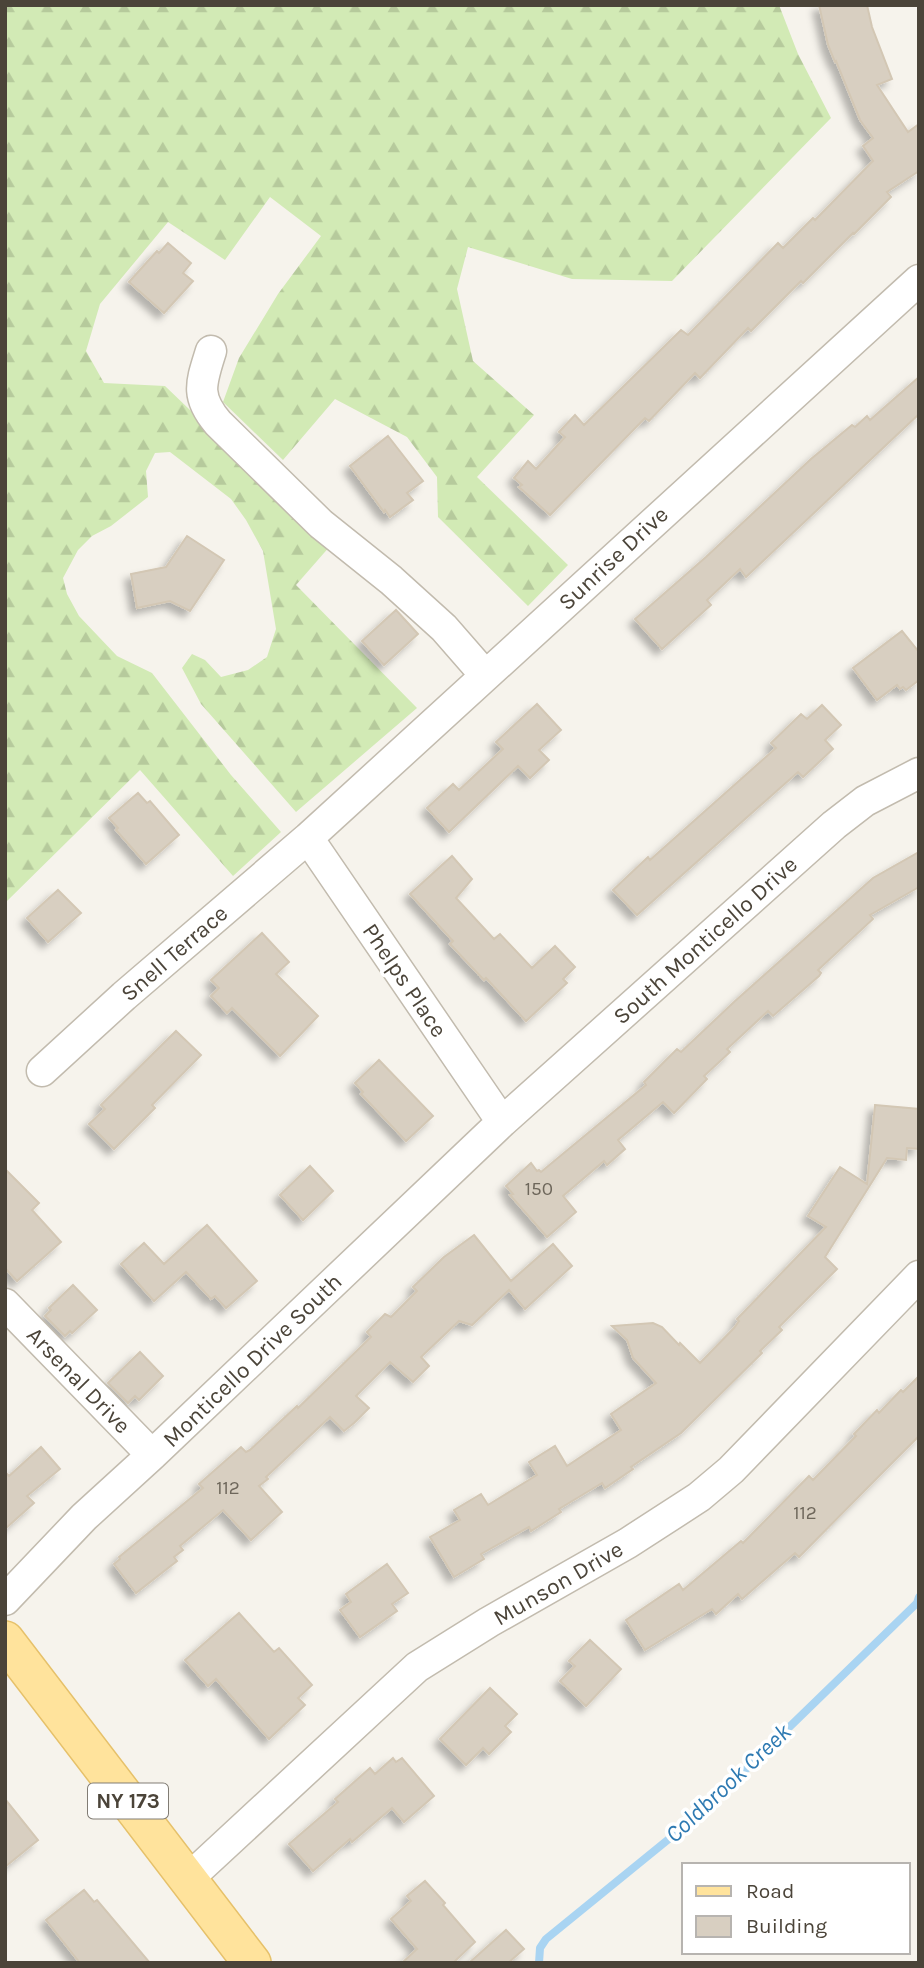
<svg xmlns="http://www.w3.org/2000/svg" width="924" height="1968" viewBox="0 0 924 1968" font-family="Karla,sans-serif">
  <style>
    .forest { fill: url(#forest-firs) }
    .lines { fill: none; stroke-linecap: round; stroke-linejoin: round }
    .stream { stroke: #a9d4f2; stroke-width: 8 }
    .building { fill: #d8cfc1; stroke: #d3c7b4; stroke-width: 2; filter: url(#shadow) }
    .minor-casing { stroke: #c2bbae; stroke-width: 33 }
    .major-casing { stroke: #e6c16a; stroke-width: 40 }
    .minor { stroke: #fff; stroke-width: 30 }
    .major { stroke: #ffe39c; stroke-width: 37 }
    .labels { text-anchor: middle; stroke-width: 7; stroke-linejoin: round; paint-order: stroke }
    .number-label { font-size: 19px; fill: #6e675b }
    .shield { fill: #fff; stroke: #817c74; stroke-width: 2 }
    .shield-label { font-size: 21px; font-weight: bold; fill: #4b4439 }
    .street-label { font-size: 23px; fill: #4b4439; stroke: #fff }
    .water-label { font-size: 24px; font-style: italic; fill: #2e7ab2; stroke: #fff }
  </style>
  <defs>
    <pattern id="forest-firs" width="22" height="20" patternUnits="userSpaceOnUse" patternTransform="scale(1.75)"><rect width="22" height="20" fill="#d2eab5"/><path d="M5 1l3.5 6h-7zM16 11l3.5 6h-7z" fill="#b6ca9c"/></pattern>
    <filter id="shadow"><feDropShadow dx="-6" dy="6" stdDeviation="3.5" flood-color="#0004"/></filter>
  </defs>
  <rect width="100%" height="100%" fill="#f6f3ec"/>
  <!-- forest -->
  <path class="forest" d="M7 5H779L798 54 831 118 672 281 572 279 468 247 457 289 473 361 534 415 477 477 568 565 528 606 438 517 437 477 407 437 335 399 283 460 223 402 239 358 278 294 321 236 270 197 225 260 168 222 100 304 86 351 104 383 165 386 331 545 296 585 417 708 296 812 201 704 182 668 192 654 205 660 221 677 248 670 267 657 276 629 263 551 246 520 231 499 170 452 155 453 146 471 148 497 111 526 92 536 78 550 63 578 67 594 79 616 117 656 152 673 231 775 281 832 233 876 140 770 5 903Z"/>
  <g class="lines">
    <!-- stream -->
    <path class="stream" d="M539 1963 540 1948 546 1939 702 1812 917 1603 919 1597"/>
  </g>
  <!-- building -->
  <path class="building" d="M819 5H867L872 27 892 79 877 85 908 132 919 124V171L887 192 891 197 854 234 853 233 803 283 801 281 751 331 748 328 700 378 695 373 649 421 645 418 550 515 519 487 522 485 514 478 528 461 536 469 565 437 559 432 575 415 584 425 681 330 688 335 778 243 783 248 813 218 815 220 873 161 863 146 873 138 860 120 836 61 835 62 828 45Z
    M168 243 191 263 183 273 193 281 164 313 129 282 157 251 159 253Z
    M919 377V414L746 577 740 569 707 600 711 605 662 649 635 619 706 557 811 459 852 425 855 427 867 416 870 420Z
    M388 436 423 481 407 493 413 500 390 517 385 510 384 512 350 466Z
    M187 536 224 560 190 611 170 601 137 608 131 574 166 567Z
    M396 610 418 634 384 665 362 641Z
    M902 631 919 652V680L906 690 903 687 900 689 897 685 877 700 853 668Z
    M537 704 561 730 539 750 549 760 530 778 518 766 449 832 427 808 453 784 459 790 503 749 496 742Z
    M822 705 841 725 825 740 833 749 803 777 798 772 637 915 613 890 648 857 650 860 776 748 771 743 801 714 807 719Z
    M138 793 147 803 150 801 179 835 146 864 116 830 118 828 109 818Z
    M919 852V887L870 915 873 919 818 970 821 973 819 976 773 1016 768 1011 727 1049 730 1052 704 1076 707 1079 674 1113 663 1102 618 1140 625 1149 607 1165 604 1161 563 1196 576 1212 547 1237 510 1195 513 1194 506 1186 531 1163 537 1171 539 1170 541 1172 646 1085 644 1082 677 1049 681 1052 734 1002 873 878Z
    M452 856 472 879 456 898 494 939 500 934 532 968 555 946 575 967 563 979 567 983 526 1021 486 978 484 980 450 944 453 941 410 894Z
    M58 890 81 913 48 942 27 918Z
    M262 933 289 962 276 974 318 1016 280 1056 232 1008 227 1013 211 996 219 988 211 980Z
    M176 1031 201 1055 152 1105 155 1108 114 1149 89 1124 105 1109 101 1105Z
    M379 1060 433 1116 406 1141 361 1094 363 1092 355 1083Z
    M875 1105 919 1109V1149L907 1148 906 1160 887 1158 825 1257 837 1269 779 1327 782 1330 760 1351 762 1353 681 1433 631 1467 633 1469 605 1488 602 1483 559 1509 561 1512 531 1531 529 1527 481 1554 484 1559 454 1577 430 1537 460 1520 454 1510 481 1494 488 1505 537 1475 529 1462 555 1446 567 1466 621 1430 611 1414 656 1383 633 1358 627 1340 612 1326 653 1323 662 1327 679 1345 680 1343 700 1363 734 1328 739 1321 737 1319 826 1227 808 1216 840 1167 867 1184Z
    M310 1166 333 1191 303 1220 280 1195Z
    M5 1169 39 1203 32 1210 61 1242 17 1281 5 1268Z
    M207 1225 257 1281 226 1308 215 1296 211 1299 186 1272 154 1301 121 1264 144 1243 164 1264Z
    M474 1235 511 1281 553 1244 572 1266 525 1309 509 1290 472 1325 459 1321 421 1357 429 1366 413 1382 390 1362 356 1396 369 1408 354 1423 344 1431 330 1417 266 1477 268 1479 259 1486 282 1512 251 1540 223 1510 180 1546 183 1550 174 1557 177 1561 136 1593 114 1564 120 1559 119 1557 203 1488 199 1484 241 1447 246 1452 250 1450 297 1406 298 1408 371 1337 367 1332 385 1314 391 1317 417 1291 413 1287 444 1257Z
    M73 1285 97 1310 72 1333 70 1331 65 1336 45 1316 51 1310 49 1308Z
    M140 1352 163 1376 139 1400 135 1396 128 1403 108 1383Z
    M919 1376V1436L890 1465 799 1557 795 1553 742 1599 738 1594 716 1614 712 1609 645 1650 626 1620 679 1584 683 1590 741 1541 743 1543 809 1476 813 1480 856 1436 854 1434 877 1410 879 1413 901 1390 903 1392Z
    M41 1447 60 1469 27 1496 34 1503 5 1529V1472L9 1476Z
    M387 1564 408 1593 392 1604 397 1611 360 1637 340 1610 351 1602 346 1594Z
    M239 1613 274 1652 279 1648 312 1685 298 1698 305 1705 269 1739 216 1679 208 1686 185 1660Z
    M590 1640 621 1669 586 1706 560 1681 575 1666 569 1661Z
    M490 1688 517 1714 505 1726 511 1732 489 1754 483 1748 466 1765 440 1739Z
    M393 1758 396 1762 402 1758 434 1796 404 1822 392 1808 352 1842 350 1839 313 1871 289 1844 338 1802 335 1799 370 1768 375 1774Z
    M5 1799 38 1840 5 1867Z
    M425 1881 445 1903 443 1905 475 1942 453 1963H402L417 1949 391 1919 411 1901 407 1896Z
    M84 1890 94 1902 97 1900 150 1963H80L46 1920Z
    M506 1930 524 1949 508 1963H469Z"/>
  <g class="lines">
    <defs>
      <path id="minor" d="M211 351C201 383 195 396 218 423L321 524 391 580 444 628 485 675
        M308 838 502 1122
        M42 1071 124 996 308 838 919 280
        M5 1304 152 1455
        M5 1600 84 1517 152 1455 502 1122 834 825 865 801 919 773
        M188 1879 417 1667 489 1622 628 1543 699 1497 731 1470 919 1276"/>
      <path id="major" d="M5 1640 252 1963"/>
    </defs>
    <!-- minor casing -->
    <use href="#minor" class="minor-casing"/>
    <!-- major casing -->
    <use href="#major" class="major-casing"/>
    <!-- minor -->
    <use href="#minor" class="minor"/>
    <!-- major -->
    <use href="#major" class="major"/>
  </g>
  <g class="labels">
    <!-- number labels -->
    <g class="number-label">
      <text x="539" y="1195">150</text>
      <text x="228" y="1494">112</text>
      <text x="805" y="1519">112</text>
    </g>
    <!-- shield labels -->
    <rect class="shield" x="88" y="1783.5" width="80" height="35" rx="5"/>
    <g class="shield-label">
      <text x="128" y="1808">NY 173</text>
    </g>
    <!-- street labels -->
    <g class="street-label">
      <text transform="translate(613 558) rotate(-43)" y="8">Sunrise Drive</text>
      <text transform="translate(705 940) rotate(-42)" y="8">South Monticello Drive</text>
      <text transform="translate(174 953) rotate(-41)" y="8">Snell Terrace</text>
      <text transform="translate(405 980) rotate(56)" y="8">Phelps Place</text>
      <text transform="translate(252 1360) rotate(-44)" y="8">Monticello Drive South</text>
      <text transform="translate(79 1380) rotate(46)" y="8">Arsenal Drive</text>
      <text transform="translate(558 1583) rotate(-30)" y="8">Munson Drive</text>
    </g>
    <!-- water labels -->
    <g class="water-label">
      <text transform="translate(728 1783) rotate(-43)" y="8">Coldbrook Creek</text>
    </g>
  </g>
  <!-- border -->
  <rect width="924" height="1968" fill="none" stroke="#4b4439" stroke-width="14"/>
  <!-- legend -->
  <rect x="682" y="1863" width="228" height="91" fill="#ffffff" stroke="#b7b4b0" stroke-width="2"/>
  <rect x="696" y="1886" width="35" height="10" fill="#ffe39c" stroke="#b7b4b0" stroke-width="2"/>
  <text x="746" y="1898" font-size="21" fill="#4b4439">Road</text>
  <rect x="696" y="1916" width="35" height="21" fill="#d8cfc1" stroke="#b7b4b0" stroke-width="2"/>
  <text x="746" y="1933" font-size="21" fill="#4b4439">Building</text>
</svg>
